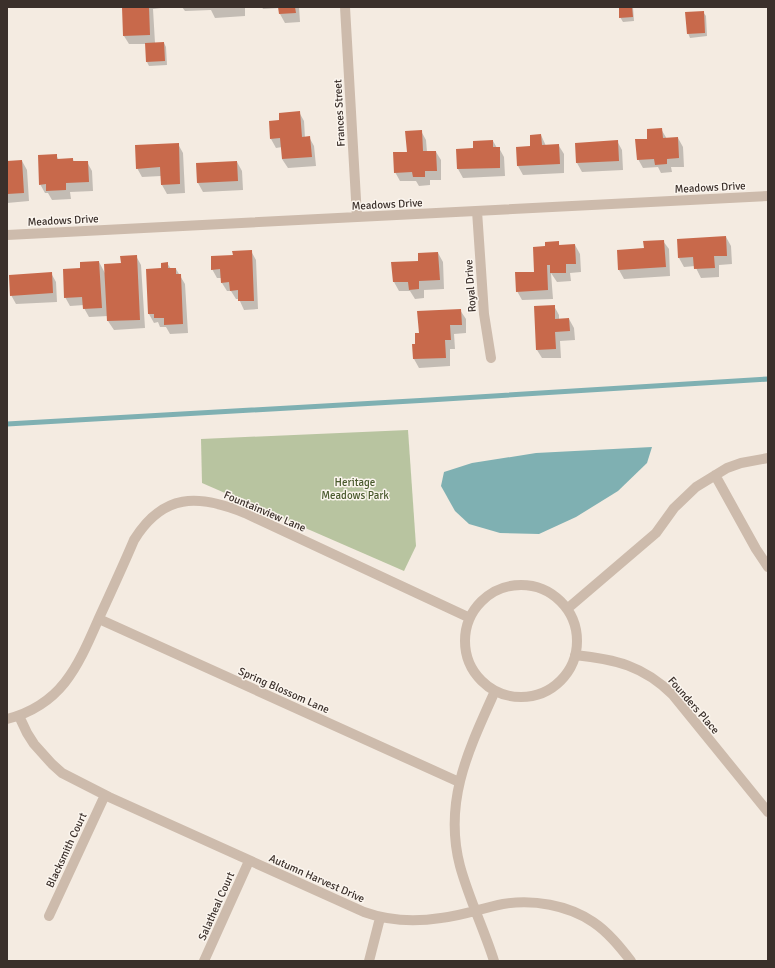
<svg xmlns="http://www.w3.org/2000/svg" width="775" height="968" viewBox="0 0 775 968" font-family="Signika,sans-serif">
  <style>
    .green { fill: #b8c4a0 }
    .water { fill: #7fb0b2 }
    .shadow { fill: #0003 }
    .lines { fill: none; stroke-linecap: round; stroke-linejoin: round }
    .stream { stroke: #7fb0b2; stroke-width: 5 }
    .building { fill: #c8694b }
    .minor { stroke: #cdbbac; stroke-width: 10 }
    .labels { text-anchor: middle; stroke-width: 3; stroke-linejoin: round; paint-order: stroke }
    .street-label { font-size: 11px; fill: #3b302b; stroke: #fbf5ee }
    .park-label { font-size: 11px; fill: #4a5a2e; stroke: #fbf5ee }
  </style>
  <rect width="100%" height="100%" fill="#f4ebe1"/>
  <!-- green -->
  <path class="green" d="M408 430 416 546 404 571 202 483 201 439Z"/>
  <!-- water -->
  <path class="water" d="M652 447 647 463 618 491 576 517 539 534 500 533 469 524 455 511 441 486 444 472 472 463 536 453Z"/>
  <!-- shadow -->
  <path class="shadow" d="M123 7H161V8L153 9 155 43H164L166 47 167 65 149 66 147 62 146 44H129L124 36Z
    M182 7H245V16L215 18 211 10 185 11Z
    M262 7H299L300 22 285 23 280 14 279 8 263 9Z
    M620 7H633L634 21 623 22 620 17Z
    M703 12 706 16 707 36 690 38 688 33Z
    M299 112 304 121 305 138 309 137 314 146 316 166 288 168 282 159V147L276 148 271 139 280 121Z
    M661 129 667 139 678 138 683 147 684 167H671L672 172 661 173 658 167 643 168 638 159 648 140Z
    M421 131 426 140 427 152H436L441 160V180H430V185L419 186 416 181H400L395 172Z
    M541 135 546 146H559L564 154V173L523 175 518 166Z
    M493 141 497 148H499L504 157 505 176 463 178 458 169 474 149Z
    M617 141 622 150 623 170 582 172 577 163 576 144Z
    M178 144 183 153 185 193 167 194 162 185 161 176 142 177 137 168Z
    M56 155 59 160 73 159 74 162H87L92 171 93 191 70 192 71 199 52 200 48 193H45L40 184Z
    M22 161 27 170 29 201 7 203V162Z
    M237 162 242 171 243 190 203 192 198 183 197 164Z
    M726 237 731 246 732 264 719 265V277L701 278 695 266 684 267 679 258Z
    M663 241 669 249 670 276 624 279 619 270 645 249Z
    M558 243 560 246 575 245 580 254 581 272 570 273 571 281 557 282 551 273 553 299 522 300 517 291 535 273 546 247Z
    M251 251 256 260 258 309 244 310 239 299H236L231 291H227L222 283V278H217L212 269 234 256Z
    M438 253 443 262 444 289 424 290V298L415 299 410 291H399L394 282 393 263 419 262Z
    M136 256 141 265 145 328 114 330 108 321V316L89 317 84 308V305L70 306 65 297 81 269 99 262 106 275 122 264Z
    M167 263 171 269H176L185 284 188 333 170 334 166 327H160L158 322 154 323 149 314 162 269Z
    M51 273 56 282 57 302 16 304 11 295Z
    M554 306 559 315V320L569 319 574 328 575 340 560 341 561 358H542L537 350Z
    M460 310 466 319V333L454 334 455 349H450V366L419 368 414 359 413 345H416L420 334Z"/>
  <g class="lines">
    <!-- stream -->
    <path class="stream" d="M7 424 429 400 768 379"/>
  </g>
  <!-- building -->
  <path class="building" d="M122 7H149L150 35 123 36Z
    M278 7H295L296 13 279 14Z
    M619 7H632L633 17 619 18Z
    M704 11 705 33 687 34 685 12Z
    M164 42 165 61 146 62 145 43Z
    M300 111 302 137 310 136 312 157 282 159 280 138 270 139 269 121 279 120V113Z
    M662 128 663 138 678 137 679 158 667 159V164L655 165 654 159 637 160 635 139H647V129Z
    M422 130 423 151H436L437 171H425V177H413L412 172 394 173 393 152H407L405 131Z
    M541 134 542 145 559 144 560 164 517 166 516 147 530 146V135Z
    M493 140V147H500V168L457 169 456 149 473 148V141Z
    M618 140 619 161 576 163 575 143Z
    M179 143 180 184 161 185 160 167 136 169 135 145Z
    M57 154V159L73 158V161H88L89 182 66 183V190L46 191V184L39 185 38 155Z
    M22 160 24 193 7 194V161Z
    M237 161 238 181 197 183 196 163Z
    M726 236 727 256H714L715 268 694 269 693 257 678 258 677 239Z
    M664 240 666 267 618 270 617 250 644 248 643 241Z
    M559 241V245L575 244 576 264H566V273H550V265H547L548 290 516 292 515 272H534L533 247 545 246V242Z
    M252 250 254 301H238V290L230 291 229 282 221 283 220 269 211 270V256L233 255 232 251Z
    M438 252 440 280 419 281V289L409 290 408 282H393L391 262 418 261V253Z
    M137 255 140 320 107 321 104 264 121 263 120 256Z
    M99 261 102 308 83 309 82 297 64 298 63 269 80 268V262Z
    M168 262V268H176V274H181L183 324 164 325V318H154V314H148L146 269 161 268V263Z
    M52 272 53 293 10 296 9 275Z
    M555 305V319L569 318 570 331 555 332 556 349 536 350 534 306Z
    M461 309 462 325H450L451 340H445L446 358 413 359 412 344H415V333H419L417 311Z"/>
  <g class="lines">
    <!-- minor -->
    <path class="minor" d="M345 7 357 217
      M477 211 484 314 491 358
      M7 235 768 196
      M715 475 756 549 768 567
      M465 641a56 56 0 1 1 112 0a56 56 0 1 1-112 0Z
      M567 609 656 533 674 508 696 487 727 468 741 463 768 458
      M99 619 459 782
      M575 655C615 659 644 666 673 695L768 812
      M19 716 27 733 34 744 52 764 62 773 109 797 364 912C389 921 415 922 441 918 462 916 482 908 503 904 533 899 568 905 593 922 608 932 620 947 631 961
      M7 719C62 705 78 666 99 618 111 592 123 566 134 540 163 493 198 494 245 513L470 618
      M49 916 105 795
      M204 961 249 861
      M369 961 380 918
      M494 961C484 929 469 899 460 866 443 801 469 749 495 691"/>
  </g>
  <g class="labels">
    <!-- street labels -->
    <g class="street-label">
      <text transform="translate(339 113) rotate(-93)" y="4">Frances Street</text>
      <text transform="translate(710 187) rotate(-3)" y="4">Meadows Drive</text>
      <text transform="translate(387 204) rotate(-3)" y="4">Meadows Drive</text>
      <text transform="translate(63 220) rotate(-3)" y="4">Meadows Drive</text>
      <text transform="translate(470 286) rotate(-94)" y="4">Royal Drive</text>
      <text transform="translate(265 511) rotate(23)" y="4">Fountainview Lane</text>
      <text transform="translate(284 690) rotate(24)" y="4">Spring Blossom Lane</text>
      <text transform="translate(694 705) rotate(49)" y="4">Founders Place</text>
      <text transform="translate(66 850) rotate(-65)" y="4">Blacksmith Court</text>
      <text transform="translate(317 878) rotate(24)" y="4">Autumn Harvest Drive</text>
      <text transform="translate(216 906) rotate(-66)" y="4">Salatheal Court</text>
    </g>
    <!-- park labels -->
    <g class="park-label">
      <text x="355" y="486">Heritage<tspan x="355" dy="13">Meadows Park</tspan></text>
    </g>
  </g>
  <!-- border -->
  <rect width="775" height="968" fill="none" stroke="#3b302b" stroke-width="16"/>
</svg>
